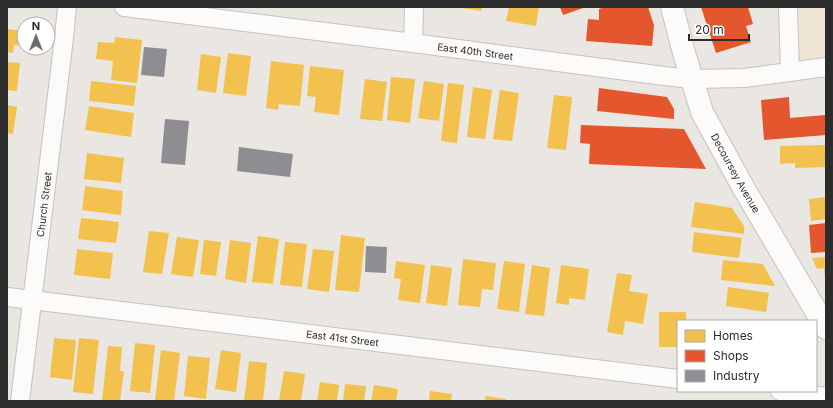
<svg xmlns="http://www.w3.org/2000/svg" width="833" height="408" viewBox="0 0 833 408" font-family="Inter,sans-serif">
  <style>
    .education { fill: #eee5d5 }
    .homes { fill: #f2c14e }
    .shops { fill: #e4572e }
    .industry { fill: #8d8d92 }
    .lines { fill: none; stroke-linecap: round; stroke-linejoin: round }
    .minor-casing { stroke: #c3c2c2; stroke-width: 20 }
    .secondary-casing { stroke: #c3c2c2; stroke-width: 24 }
    .minor { stroke: #fcfbfa; stroke-width: 18 }
    .secondary { stroke: #fcfbfa; stroke-width: 22 }
    .labels { text-anchor: middle; stroke-width: 4; stroke-linejoin: round; paint-order: stroke }
    .street-label { font-size: 10px; fill: #2c2c2c; stroke: #fff }
  </style>
  <rect width="100%" height="100%" fill="#eae6e1"/>
  <!-- education -->
  <path class="education" d="M788 7H826V67L790 72Z"/>
  <!-- homes -->
  <path class="homes" d="M462 7H482V11L462 8Z
    M509 7H539L536 26 506 21Z
    M7 29 24 31V46L14 45 13 53 7 52Z
    M115 37 142 40 137 83 111 80 113 61 96 59 98 42 114 43Z
    M228 53 251 56 246 96 223 93Z
    M201 54 221 57 216 93 197 90Z
    M271 61 304 65 300 106 279 104 278 110 266 108Z
    M7 62 20 63 17 91 7 90Z
    M310 66 344 70 339 115 314 112 316 97 307 96Z
    M391 77 415 79 410 123 387 120Z
    M365 79 387 82 382 121 360 119Z
    M91 81 136 86 134 106 89 101Z
    M424 81 444 84 439 121 418 118Z
    M448 83 464 85 457 143 441 141Z
    M473 87 492 90 485 139 467 137Z
    M500 90 519 93 512 141 493 139Z
    M554 95 572 97 566 150 547 148Z
    M7 105 17 107 13 134 7 133Z
    M89 106 134 113 131 137 85 130Z
    M826 145V167L795 168V163L780 164V146Z
    M87 153 124 158 121 183 84 179Z
    M85 186 123 191 121 215 82 210Z
    M826 197V219L811 221 809 199Z
    M695 202 732 208 744 226V234L691 227Z
    M81 218 119 222 116 243 78 239Z
    M149 231 169 233 162 274 143 272Z
    M694 232 742 238 739 258 692 252Z
    M341 235 365 238 359 292 335 290Z
    M258 236 279 239 273 284 252 282Z
    M177 237 199 240 193 277 171 274Z
    M204 240 221 242 216 276 200 274Z
    M230 240 251 243 246 283 225 279Z
    M285 242 307 244 302 287 280 285Z
    M77 249 113 253 110 279 74 275Z
    M313 249 334 251 329 292 307 289Z
    M826 257V279H825L824 268 817 269 812 258Z
    M463 259 496 263 493 290 482 289 480 307 458 305Z
    M723 260 763 264 775 286 721 280Z
    M396 261 425 265 420 303 398 300 401 279 394 278Z
    M504 261 525 264 519 312 497 309Z
    M431 265 452 268 447 306 426 303Z
    M532 265 550 268 544 316 525 314Z
    M561 265 589 269 585 300 569 298V305L556 303Z
    M617 273 632 275 629 291 648 294 643 324 625 321 623 335 607 332Z
    M728 287 769 293 766 312 726 306Z
    M659 312H686V321H678V347H659Z
    M54 338 76 340 72 380 50 377Z
    M79 338 99 340 93 394 73 392Z
    M135 343 155 345 150 393 130 391Z
    M108 346 122 347 120 371H124L120 401H102Z
    M161 350 180 353 174 401H155Z
    M221 350 241 353 236 392 215 389Z
    M188 356 210 358 206 399 184 396Z
    M249 361 267 363 263 401H244Z
    M284 371 305 374 301 401H279Z
    M320 382 339 385 337 401H317Z
    M345 384 366 386 364 401H343Z
    M374 385 398 389 396 401H371Z
    M430 391 452 394 451 401H429Z
    M486 396 506 399V401H485Z"/>
  <!-- shops -->
  <path class="shops" d="M560 7H586L563 15Z
    M605 7H648L654 25 652 46 586 41 588 19 599 20V9Z
    M701 7H748L753 24 746 26 751 42 716 53Z
    M599 88 667 97 674 109V119L597 111Z
    M789 97 790 118 826 115V135L764 140 761 100Z
    M581 125 684 129 706 169 589 164 590 144 580 143Z
    M826 223V252L811 253 809 225Z"/>
  <!-- industry -->
  <path class="industry" d="M144 47 167 49 164 77 141 75Z
    M165 119 189 121 185 165 161 163Z
    M239 147 293 154 290 177 237 171Z
    M366 246 387 247 386 273 365 272Z"/>
  <g class="lines">
    <defs>
      <g id="minor">
        <path id="s1" d="M124 7 413 43 664 76 692 79 744 78 826 67"/>
        <path d="M788 7 790 72"/>
        <path d="M413 43 414 7"/>
        <path id="s2" d="M7 297 678 379"/>
        <path d="M780 391 826 397"/>
        <path id="s3" d="M20 401 64 38 67 7"/>
      </g>
      <g id="secondary">
        <path id="s4" d="M672 7 684 53 702 112 743 187 826 328"/>
      </g>
    </defs>
    <!-- minor casing -->
    <use href="#minor" class="minor-casing"/>
    <!-- secondary casing -->
    <use href="#secondary" class="secondary-casing"/>
    <!-- minor -->
    <use href="#minor" class="minor"/>
    <!-- secondary -->
    <use href="#secondary" class="secondary"/>
  </g>
  <g class="labels">
    <!-- street labels -->
    <g class="street-label">
      <text dy="4" stroke="none"><textPath href="#s1" startOffset="354">East 40th Street</textPath></text>
      <text dy="4" stroke="none"><textPath href="#s4" startOffset="179">Decoursey Avenue</textPath></text>
      <text dy="4" stroke="none"><textPath href="#s3" startOffset="198">Church Street</textPath></text>
      <text dy="4" stroke="none"><textPath href="#s2" startOffset="338">East 41st Street</textPath></text>
    </g>
  </g>
  <!-- border -->
  <rect width="833" height="408" fill="none" stroke="#2c2c2c" stroke-width="16"/>
  <!-- legend -->
  <rect x="677" y="320" width="140" height="72" fill="#ffffff" stroke="#ababab"/>
  <rect x="685" y="330" width="20" height="12" fill="#f2c14e" stroke="#ababab"/>
  <text x="713" y="340" font-size="12" fill="#2c2c2c">Homes</text>
  <rect x="685" y="350" width="20" height="12" fill="#e4572e" stroke="#ababab"/>
  <text x="713" y="360" font-size="12" fill="#2c2c2c">Shops</text>
  <rect x="685" y="370" width="20" height="12" fill="#8d8d92" stroke="#ababab"/>
  <text x="713" y="380" font-size="12" fill="#2c2c2c">Industry</text>
  <!-- north arrow -->
  <g transform="translate(36 36)"><circle r="19" fill="#ffffff" stroke="#ababab"/>
  <path d="M0-3L7 15L0 10L-7 15Z" fill="#6e6d6b"/>
  <text y="-6" font-size="11" font-weight="bold" text-anchor="middle" fill="#2c2c2c">N</text>
  </g>
  <!-- scale -->
  <path d="M689 34v6h60v-6" fill="none" stroke="#2c2c2c" stroke-width="2"/>
  <text x="695" y="34" font-size="12" fill="#2c2c2c" stroke="#ffffff" stroke-width="3" paint-order="stroke">20 m</text>
</svg>
